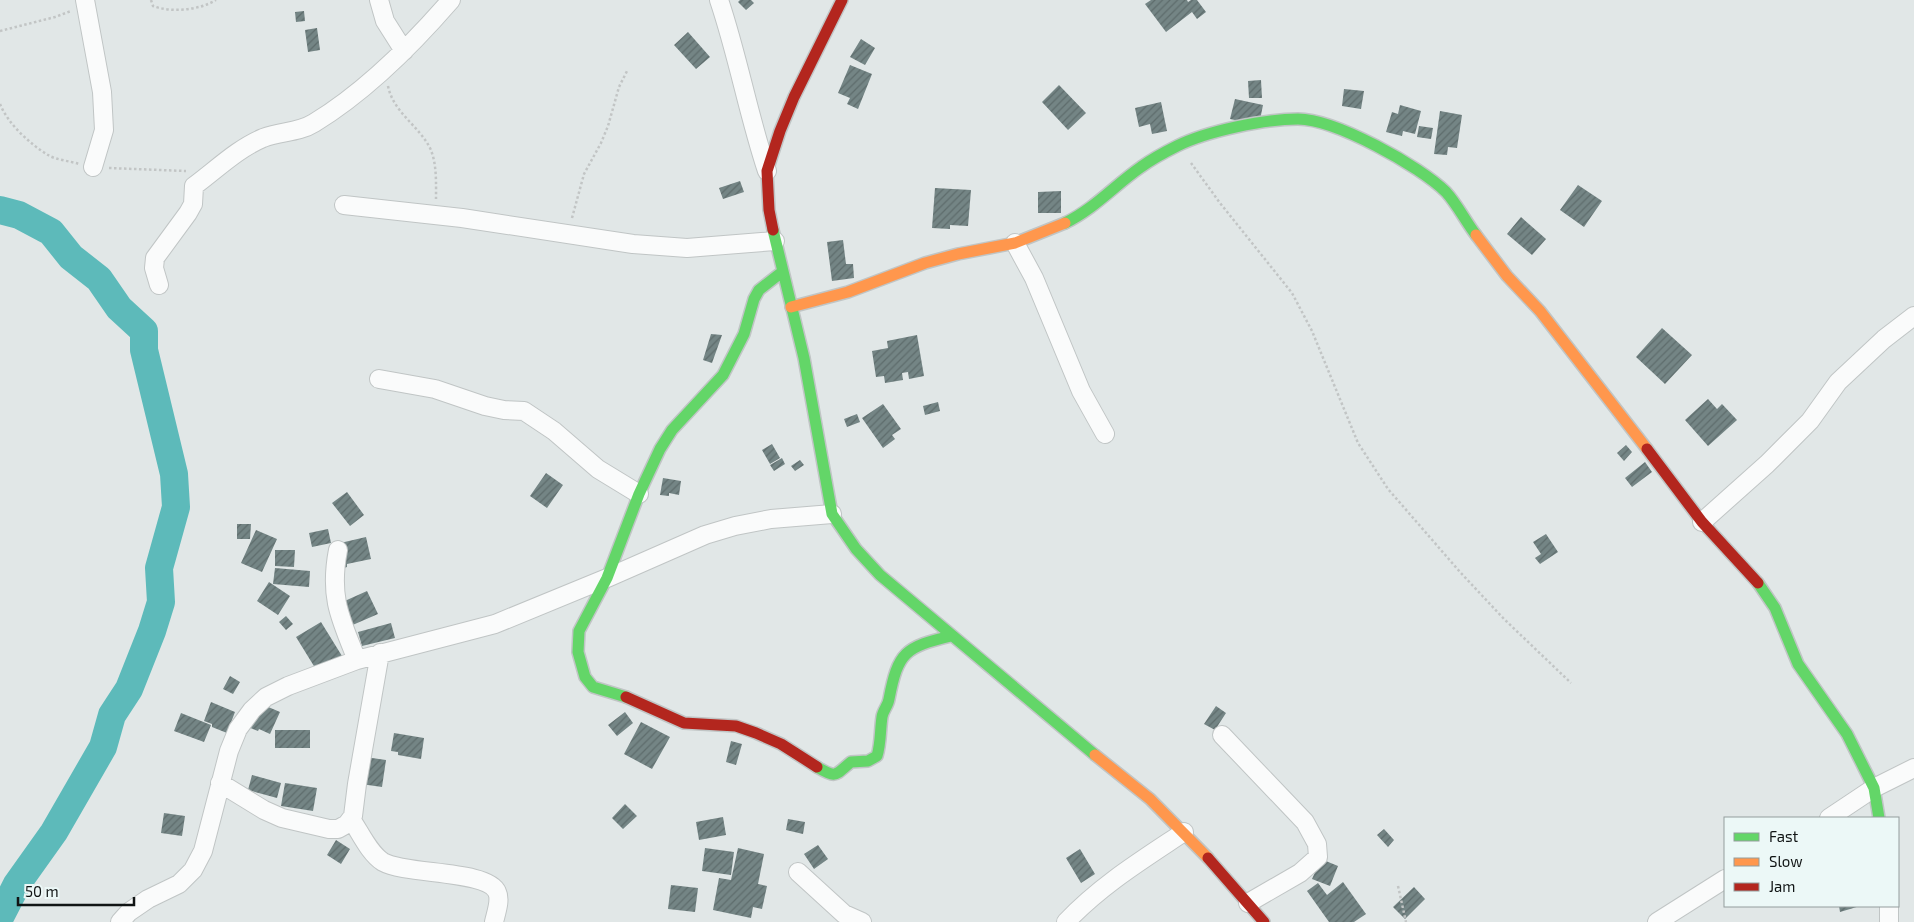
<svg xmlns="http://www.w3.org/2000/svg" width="1914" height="922" viewBox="0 0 1914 922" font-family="'Exo 2',sans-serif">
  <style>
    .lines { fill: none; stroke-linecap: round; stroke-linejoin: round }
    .river { stroke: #5dbaba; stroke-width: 28 }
    .building { fill: url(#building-hatch) }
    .street-casing { stroke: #c0c5c5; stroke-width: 20 }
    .fast-casing { stroke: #c0c5c5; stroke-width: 14 }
    .slow-casing { stroke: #c0c5c5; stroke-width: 14 }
    .jam-casing { stroke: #c0c5c5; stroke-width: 14 }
    .path { stroke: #c2c5c5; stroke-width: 2.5; stroke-dasharray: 2.5 2.5; stroke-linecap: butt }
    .street { stroke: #fafbfb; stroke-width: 18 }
    .fast { stroke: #63d668; stroke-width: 11 }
    .slow { stroke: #ff974d; stroke-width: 11 }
    .jam { stroke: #b3261e; stroke-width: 11 }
  </style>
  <defs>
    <pattern id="building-hatch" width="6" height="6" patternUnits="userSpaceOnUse" patternTransform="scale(1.25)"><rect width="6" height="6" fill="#748585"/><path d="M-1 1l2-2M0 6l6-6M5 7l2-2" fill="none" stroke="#5e6c6c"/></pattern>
  </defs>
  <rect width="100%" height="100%" fill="#e1e7e7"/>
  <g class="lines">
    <!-- river -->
    <path class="river" d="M0 210 19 215 51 232 71 257 99 279 119 308 144 331V350L174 474 176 507 159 568 161 602 152 631 129 689 112 715 103 747 54 832 17 884 0 917"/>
  </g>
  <!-- building -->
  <path class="building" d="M740 0H751L754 3 746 10 738 2Z
    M1151 0H1187L1188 2 1191 0H1197L1206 12 1197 19 1192 12 1166 32 1145 4Z
    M304 11 305 21 296 22 295 12Z
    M317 28 320 50 308 52 305 30Z
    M688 32 710 57 696 69 674 45Z
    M861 39 875 48 865 65 850 57Z
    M850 65 872 74 858 109 847 104 850 98 838 93Z
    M1261 80 1262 98H1249L1248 81Z
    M1059 85 1086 113 1068 130 1042 102Z
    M1344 89 1364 91 1361 109 1342 106Z
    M1235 99 1263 105 1259 125 1230 119Z
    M1161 102 1167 131 1152 134 1150 124 1139 127 1135 108Z
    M1400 105 1421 111 1415 134 1403 131 1402 136 1386 132 1392 112 1398 114Z
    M1440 111 1462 115 1457 148 1448 147 1447 155 1434 154Z
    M1419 126 1433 128 1431 139 1417 137Z
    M740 181 744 192 723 199 719 188Z
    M1578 185 1602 201 1584 227 1560 210Z
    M935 188 971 190 968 226 950 225V229L932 228Z
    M1061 191V213H1038V192Z
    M1521 217 1546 239 1532 255 1507 234Z
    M843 240 846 264H853L854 278 832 281 827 242Z
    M1662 328 1692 355 1665 384 1636 357Z
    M711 334 722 335 712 363 703 360Z
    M917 335 924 376 909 379 908 372 902 373 903 380 885 383 884 376 876 377 872 351 888 348 887 341Z
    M1708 399 1717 409 1722 404 1737 420 1708 446 1685 420Z
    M938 402 940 411 925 415 923 406Z
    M883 404 901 429 892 435 895 439 883 448 862 418Z
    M857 414 860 422 847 427 844 419Z
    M772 444 780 458 770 464 762 450Z
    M1626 445 1632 452 1624 461 1617 453Z
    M782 458 785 464 774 471 770 465Z
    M800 460 804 465 795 471 791 466Z
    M1645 462 1652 472 1632 487 1625 478Z
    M546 473 563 485 547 508 530 496Z
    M663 478 681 481 679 495 669 493V496L660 495Z
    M347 492 364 515 350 526 332 503Z
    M237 524H251L250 539H237Z
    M328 529 331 543 312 547 309 533Z
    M256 530 277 539 262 572 241 563Z
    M1546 534 1558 552 1540 564 1535 558 1541 554 1533 542Z
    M366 537 371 559 347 564V567L341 569 336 544Z
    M275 550H295L294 567 275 566Z
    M275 568 310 571 309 587 273 584Z
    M269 582 290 596 278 615 257 601Z
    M367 591 378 614 348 627 338 604Z
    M286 616 293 624 286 630 279 622Z
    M321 622 342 656 317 671 296 637Z
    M391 623 395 638 362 646 358 632Z
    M230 676 240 682 233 694 223 689Z
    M211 702 235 712 227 733 212 727V724L204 721Z
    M259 703 280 712 270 734 259 729 258 731 248 727Z
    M1216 706 1226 713 1215 730 1204 724Z
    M625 712 633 723 617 736 608 725Z
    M181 713 211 725 204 742 174 731Z
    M641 722 670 737 652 769 624 754Z
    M275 730H310V748H275Z
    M394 733 424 738 421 759 398 755V752L391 751Z
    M731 741 742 744 736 765 726 762Z
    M365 757 386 760 382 787 361 784Z
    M252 775 281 783 277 798 248 790Z
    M285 783 317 788 313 811 281 806Z
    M625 804 637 816 623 829 612 818Z
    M164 813 185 816 182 836 161 833Z
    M723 817 726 835 699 840 696 822Z
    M788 819 805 822 803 834 786 830Z
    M1384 829 1394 840 1388 847 1377 835Z
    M336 840 350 849 341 864 327 855Z
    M818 845 828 859 814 869 804 854Z
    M705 848 734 852 731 875 702 871Z
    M738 848 764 854 758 884 767 886 762 909 753 907 751 918 713 910 719 878 731 880Z
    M1080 849 1095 874 1081 883 1066 858Z
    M1321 859 1338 866 1330 886 1312 879Z
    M1343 882 1366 914 1354 922H1329L1307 891 1318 883 1327 895Z
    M671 885 698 888 695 912 668 909Z
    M1414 887 1425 899 1405 919 1393 907Z
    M1839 906H1860L1840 912Z"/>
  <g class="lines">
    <defs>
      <path id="street" d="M85 0 102 92 104 130 93 167
        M379 0 385 21 404 51
        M719 0C738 56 748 114 767 171
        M344 205 462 218 633 244 687 248 775 241
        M1015 243 1034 278 1081 391 1105 434
        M159 285 154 268 155 258 188 213 193 204 194 186C217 169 237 149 263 138 281 131 298 133 314 123 365 92 412 45 451 0
        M379 379 435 389 485 406 504 410 524 411 554 431 598 469 639 494
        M1702 522 1767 464 1810 421 1838 382 1884 339 1914 316
        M338 550C329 597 340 618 357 660
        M1222 735 1305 822 1317 844 1318 857 1300 873 1248 903
        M220 783 264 810 282 818 329 829H338L347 824 353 816 357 784 380 653
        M1829 818 1874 788 1914 768
        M351 819C360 832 369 853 383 862 406 875 488 870 497 892 501 900 496 913 494 922
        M798 872 844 914 862 922
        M1889 906V922
        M120 922 129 912 148 899 179 884 193 870 203 851 229 751 238 729 252 710 266 697 288 686 357 660 495 624 607 578 705 535 735 526 771 519 832 514
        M1066 922C1101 885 1142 860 1184 832
        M1657 922 1725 879"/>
      <path id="fast" d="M1065 223C1094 209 1115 185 1141 167 1152 159 1165 152 1177 146 1207 131 1265 119 1298 119 1335 119 1420 166 1446 192 1457 204 1466 222 1476 235
        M773 230 804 358 832 514 856 549 880 575 1095 755
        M1758 583 1775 608 1798 664 1847 734 1874 788 1879 818
        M626 697 593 687 585 677 578 652 579 631 607 578 639 494 660 449 672 430 723 375 744 334 754 299 759 290 782 272
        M817 767C837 779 835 775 851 762L868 761 877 756C881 743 880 730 882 717 883 710 888 706 889 699 898 652 905 647 951 636"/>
      <path id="slow" d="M1476 235 1507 276 1540 311 1647 449
        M791 307 848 292 925 263 958 254 1015 243 1065 223
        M1095 755 1150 799 1208 858"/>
      <path id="jam" d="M773 230 769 210 767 171 780 131 794 97 842 0
        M1647 449 1702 522 1758 583
        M626 697 684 723 736 726 756 733 781 744 817 767
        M1208 858 1264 922"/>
    </defs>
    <!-- street casing -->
    <use href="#street" class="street-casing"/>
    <!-- fast casing -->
    <use href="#fast" class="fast-casing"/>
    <!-- slow casing -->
    <use href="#slow" class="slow-casing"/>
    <!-- jam casing -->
    <use href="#jam" class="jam-casing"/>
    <!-- path -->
    <path class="path" d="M151 0 153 6C171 13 200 10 216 0
      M0 31 55 17 71 11
      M388 86C393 112 419 126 430 148 437 163 436 183 436 199
      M0 104C8 124 30 144 48 155 56 160 70 161 79 164
      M1191 163 1220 203 1292 293 1312 331 1358 443 1388 489 1460 572 1504 619 1571 683
      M109 168 186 171
      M572 218 584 174 601 143 608 126 619 87 627 71
      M1398 886 1406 922"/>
    <!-- street -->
    <use href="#street" class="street"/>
    <!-- fast -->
    <use href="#fast" class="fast"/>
    <!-- slow -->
    <use href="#slow" class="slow"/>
    <!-- jam -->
    <use href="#jam" class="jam"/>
  </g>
  <!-- legend -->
  <rect x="1724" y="817" width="175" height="90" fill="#ecf8f7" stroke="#949d9d"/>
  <rect x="1734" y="833" width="25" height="8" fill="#63d668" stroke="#949d9d"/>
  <text x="1769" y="842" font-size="15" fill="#111515">Fast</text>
  <rect x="1734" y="858" width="25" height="8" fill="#ff974d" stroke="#949d9d"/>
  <text x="1769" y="867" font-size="15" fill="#111515">Slow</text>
  <rect x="1734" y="883" width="25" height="8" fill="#b3261e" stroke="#949d9d"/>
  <text x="1769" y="892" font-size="15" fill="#111515">Jam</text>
  <!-- scale -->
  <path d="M18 897v8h116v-8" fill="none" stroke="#111515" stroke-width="2.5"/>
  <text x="25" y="897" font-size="15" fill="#111515" stroke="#ecf8f7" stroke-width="4" paint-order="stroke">50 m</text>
</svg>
